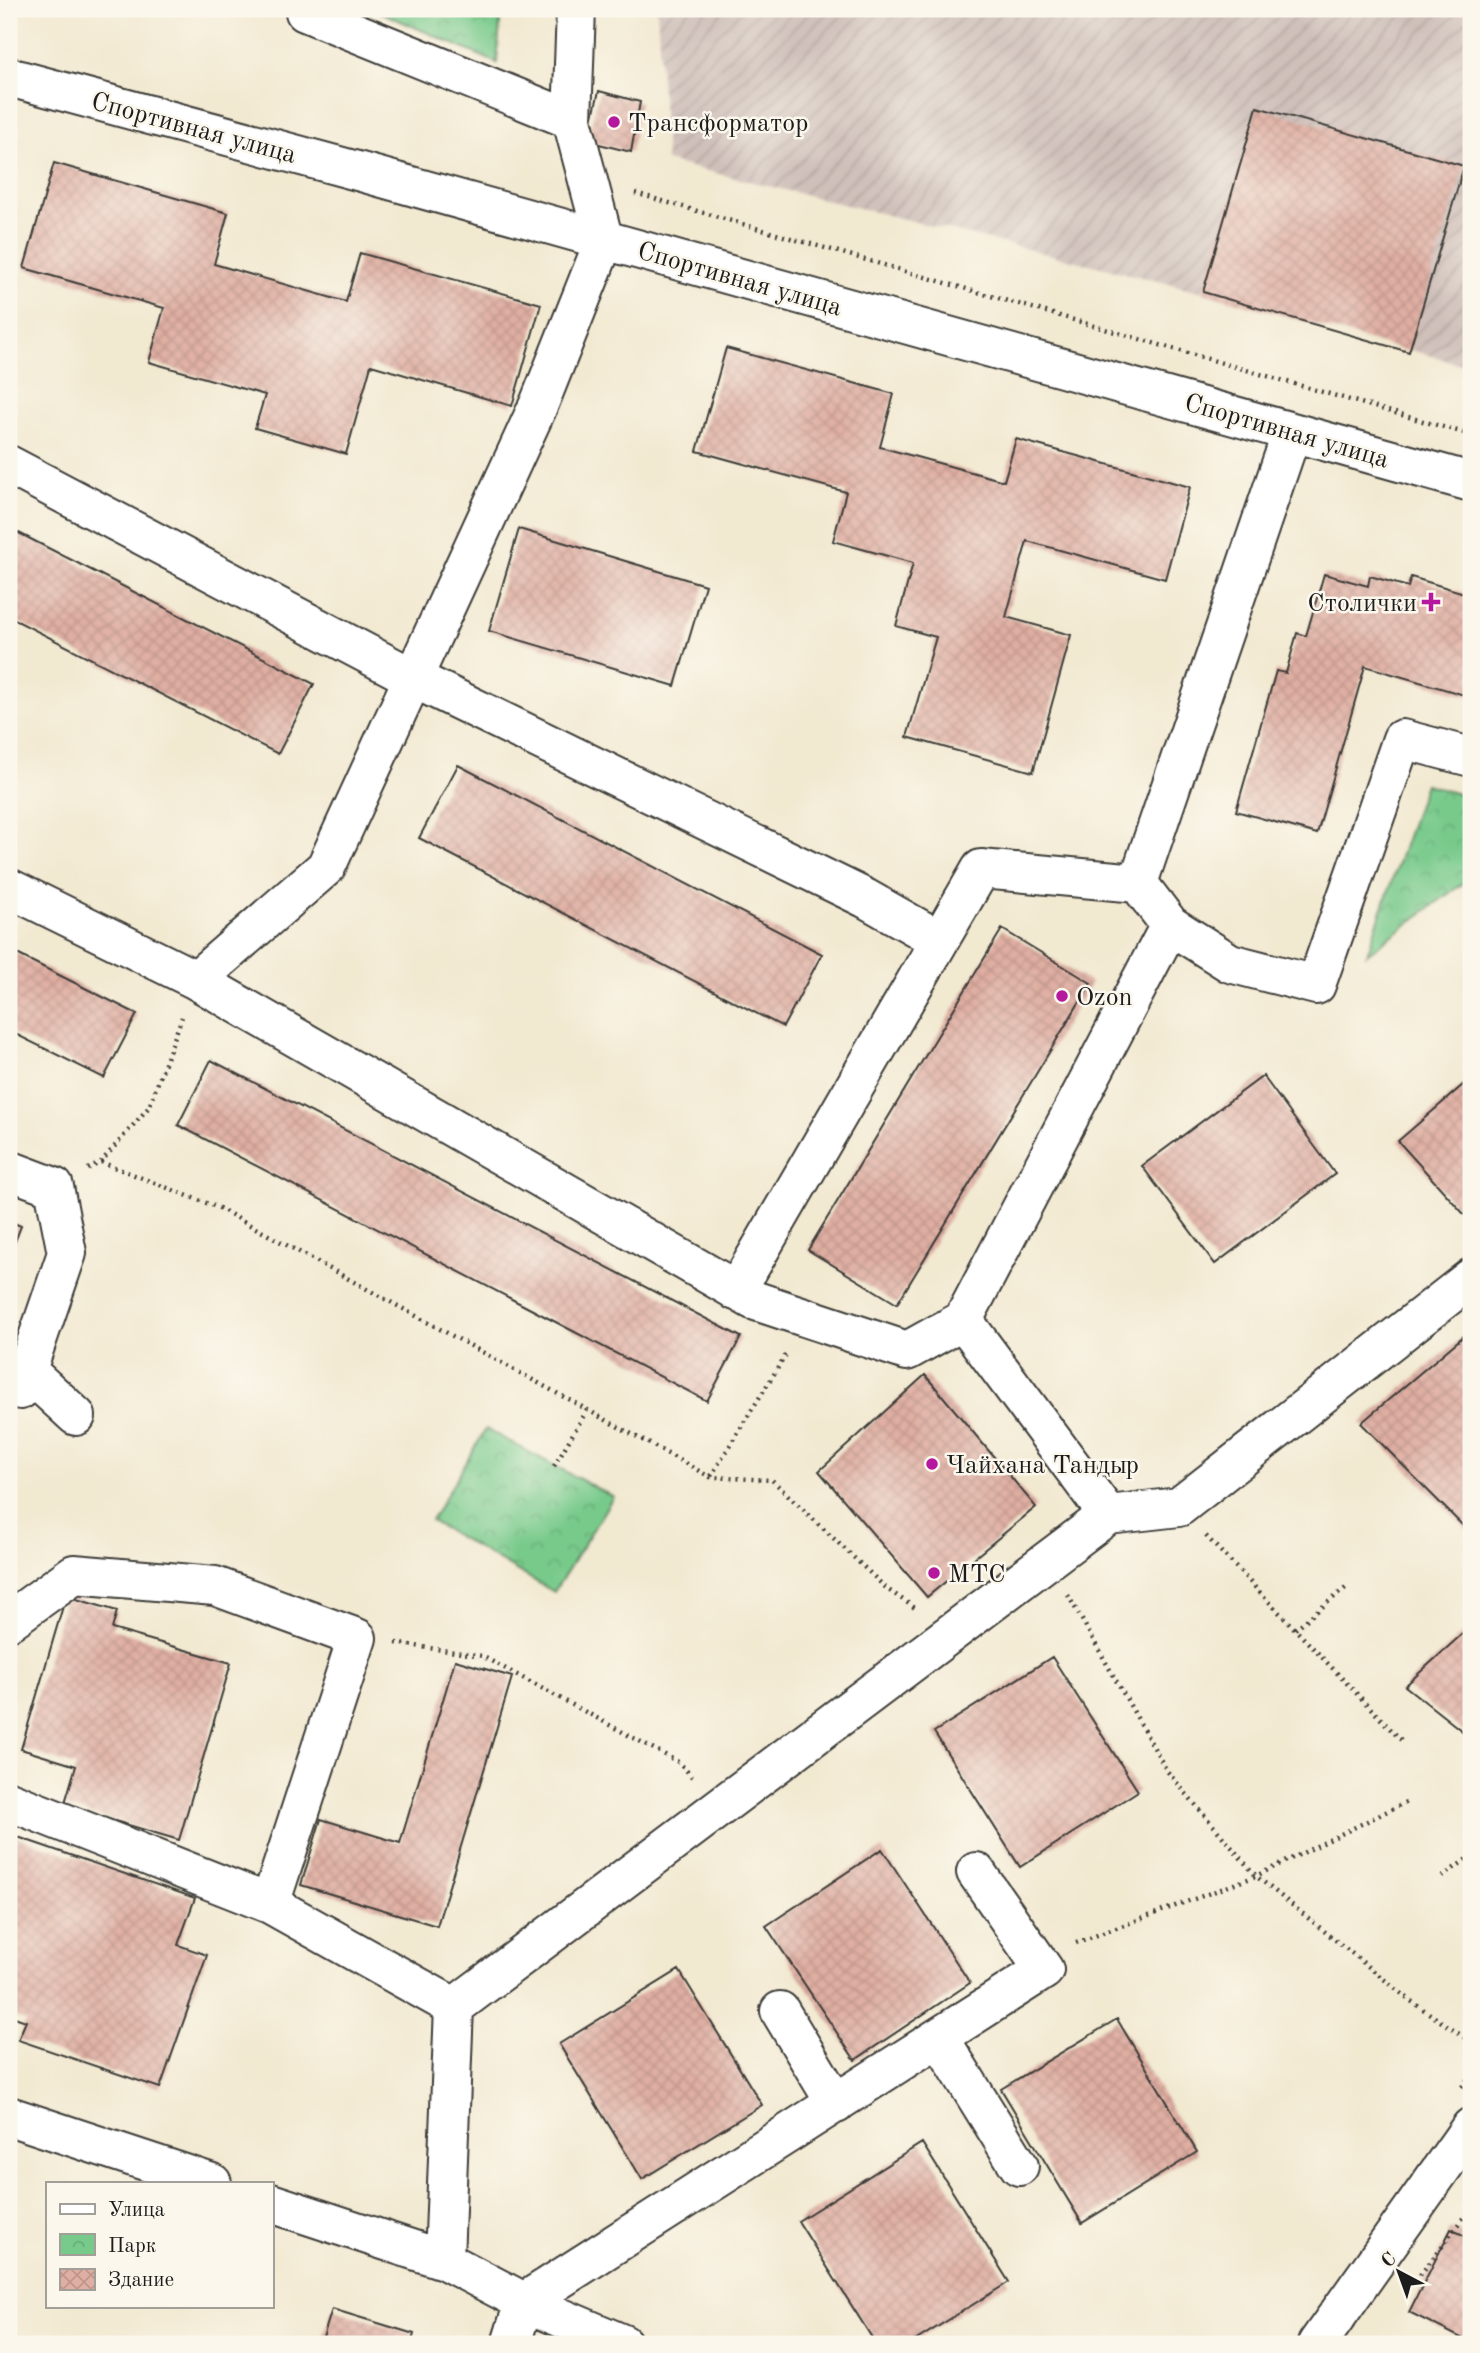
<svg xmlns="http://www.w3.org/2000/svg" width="1480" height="2353" viewBox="0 0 1480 2353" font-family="'Old Standard TT',serif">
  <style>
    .industrial { fill: url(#industrial-furrows) }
    .park { fill: url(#park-crowns); stroke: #4a7354; stroke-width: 2 }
    .building { fill: url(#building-cross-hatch) }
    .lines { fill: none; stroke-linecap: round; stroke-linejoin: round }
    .minor-casing { stroke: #3c3b37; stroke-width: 42 }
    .path { stroke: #3c3b37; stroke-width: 4.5; stroke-dasharray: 2 5; stroke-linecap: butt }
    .minor { stroke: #fff; stroke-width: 38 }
    .poi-dot { fill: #b5179e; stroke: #fbf7ec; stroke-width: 2.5 }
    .labels { text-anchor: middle; stroke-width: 5; stroke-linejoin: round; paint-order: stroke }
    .poi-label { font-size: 26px; fill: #1c1c1c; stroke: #fbf7ec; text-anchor: start }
    .street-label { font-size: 26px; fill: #1c1c1c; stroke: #fbf7ec }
  </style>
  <defs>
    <pattern id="industrial-furrows" width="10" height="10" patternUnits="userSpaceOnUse" patternTransform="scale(1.75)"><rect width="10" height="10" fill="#cfc0ba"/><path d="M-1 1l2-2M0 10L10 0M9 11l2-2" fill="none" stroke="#b1a49f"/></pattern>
    <pattern id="park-crowns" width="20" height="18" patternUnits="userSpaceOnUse" patternTransform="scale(1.75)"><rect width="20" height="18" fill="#78ca8b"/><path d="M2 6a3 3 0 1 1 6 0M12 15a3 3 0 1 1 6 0" fill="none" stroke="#67ad77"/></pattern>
    <pattern id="building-cross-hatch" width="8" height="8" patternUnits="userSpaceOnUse" patternTransform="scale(1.75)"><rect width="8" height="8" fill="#e0afa3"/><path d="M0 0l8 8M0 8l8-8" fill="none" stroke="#c0968c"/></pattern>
  </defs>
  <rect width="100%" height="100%" fill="#fbf7ec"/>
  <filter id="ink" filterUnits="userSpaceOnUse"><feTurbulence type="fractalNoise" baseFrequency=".0143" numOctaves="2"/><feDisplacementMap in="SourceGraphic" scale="14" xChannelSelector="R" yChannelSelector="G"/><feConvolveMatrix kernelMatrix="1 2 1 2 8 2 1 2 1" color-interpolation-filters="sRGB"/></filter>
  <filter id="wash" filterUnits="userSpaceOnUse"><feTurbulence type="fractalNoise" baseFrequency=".00686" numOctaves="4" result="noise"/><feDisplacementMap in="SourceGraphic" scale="28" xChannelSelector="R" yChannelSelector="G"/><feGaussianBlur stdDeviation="1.57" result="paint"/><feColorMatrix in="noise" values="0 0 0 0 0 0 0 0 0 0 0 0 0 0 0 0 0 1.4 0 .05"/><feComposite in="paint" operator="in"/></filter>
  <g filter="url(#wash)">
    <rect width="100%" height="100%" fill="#f2e9d1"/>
    <!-- industrial -->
    <path class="industrial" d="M657 9H1471V367L1203 292 666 161Z"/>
    <!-- park -->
    <path class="park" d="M373 9H501L497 63Z
      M1425 784 1471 798V877L1367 954Z
      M486 1429 613 1497 554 1592 431 1521Z"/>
    <g id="blocks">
      <!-- building -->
      <path class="building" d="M599 91 640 102 631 152 587 141Z
        M1257 107 1464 166 1409 352 1203 292Z
        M54 163 228 213 214 264 346 302 360 253 541 304 512 406 371 365 346 454 255 428 265 395 149 362 164 308 24 268Z
        M726 348 894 394 880 447 1004 481 1016 439 1190 487 1165 579 1027 541 1006 617 1071 635 1033 772 907 737 936 637 896 626 913 563 833 541 846 492 697 451Z
        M9 528 314 684 278 754 9 617Z
        M519 529 705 585 675 686 489 631Z
        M1324 574 1368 586 1370 576 1408 587 1411 577 1471 595V697L1365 666 1317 834 1236 811 1276 671 1286 673 1297 633 1306 636Z
        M458 765 822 954 783 1027 419 838Z
        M1002 929 1091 983 897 1304 808 1250Z
        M9 950 137 1014 104 1078 9 1031Z
        M211 1060 741 1337 707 1401 178 1125Z
        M1263 1076 1335 1174 1215 1264 1142 1166Z
        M1471 1078V1222L1398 1141Z
        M9 1221 21 1226 9 1257Z
        M1471 1330V1534L1361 1423Z
        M925 1375 1036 1507 927 1597 819 1471Z
        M66 1596 117 1611 112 1629 231 1663 179 1840 64 1806 76 1766 21 1749Z
        M1471 1626V1738L1405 1686Z
        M1052 1657 1138 1791 1020 1867 934 1732Z
        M455 1660 512 1677 437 1926 301 1885 321 1819 400 1843Z
        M9 1834 195 1898 178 1945 207 1955 160 2088 18 2040 26 2021 9 2015Z
        M882 1849 970 1983 855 2060 766 1926Z
        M679 1970 762 2105 642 2179 559 2044Z
        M1117 2019 1197 2152 1082 2223 1001 2089Z
        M922 2143 1009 2282 910 2344H876L798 2221Z
        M1451 2229 1471 2239V2343L1409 2312Z
        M332 2309 414 2334 411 2344H321Z"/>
    </g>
  </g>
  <g filter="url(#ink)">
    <use href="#blocks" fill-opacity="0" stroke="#3c3b37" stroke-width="2"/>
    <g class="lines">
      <defs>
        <path id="minor" d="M576 9 572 120 604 241 539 404 326 867 196 980 753 1300 907 1351 963 1320
          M305 12 572 120
          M9 77 361 172 1471 482
          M9 465 413 678 865 898 939 940
          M1138 883 1292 432
          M9 888 196 980
          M1170 925 1230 963 1316 985 1402 739 1471 757
          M9 1170 54 1187 67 1253 20 1390 9 1386
          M736 1291 981 869 1138 883 1170 925 963 1320 1108 1515
          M26 1370 76 1416
          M9 1621 74 1574 215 1586 357 1638 270 1904
          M9 1801 270 1904 454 2007
          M780 2011 836 2104
          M939 2037 1019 2166
          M9 2116 212 2183
          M271 2203 444 2260 524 2302 623 2344
          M444 2260 454 2007 1108 1515 1179 1507 1471 1278
          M511 2344 524 2302 1044 1970 976 1872
          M1317 2344 1471 2127"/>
      </defs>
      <!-- minor casing -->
      <use href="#minor" class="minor-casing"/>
      <!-- path -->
      <path class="path" d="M635 193 1471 435
        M101 1162 219 1208 710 1477 772 1480 887 1589 915 1608
        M88 1169 101 1162 149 1107 182 1017
        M554 1466 587 1410
        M711 1476 787 1353
        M1206 1536 1401 1740
        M1068 1595 1167 1771 1256 1876 1411 2001 1471 2042
        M1295 1629 1348 1586
        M396 1643 482 1656 680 1763 692 1777
        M1442 1877 1471 1856
        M1076 1943 1256 1876 1410 1800
        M1462 2087 1471 2074
        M1420 2275 1471 2209"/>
      <!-- minor -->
      <use href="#minor" class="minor"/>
    </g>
  </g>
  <!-- markers -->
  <g class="poi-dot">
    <circle cx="614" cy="122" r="7"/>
    <path d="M1427.5 591.5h7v7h7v7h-7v7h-7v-7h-7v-7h7z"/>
    <circle cx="1062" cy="996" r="7"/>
    <circle cx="932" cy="1464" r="7"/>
    <circle cx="934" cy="1573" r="7"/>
  </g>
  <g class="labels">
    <!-- poi labels -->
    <g class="poi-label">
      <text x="628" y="131">Трансформатор</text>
      <text x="1417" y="611" text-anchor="end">Столички</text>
      <text x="1076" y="1005">Ozon</text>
      <text x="946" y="1473">Чайхана Тандыр</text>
      <text x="948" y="1582">МТС</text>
    </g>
    <!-- street labels -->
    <g class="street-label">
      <text transform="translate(194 127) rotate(15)" y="9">Спортивная улица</text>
      <text transform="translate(740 278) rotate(16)" y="9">Спортивная улица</text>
      <text transform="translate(1287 430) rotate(16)" y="9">Спортивная улица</text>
    </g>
  </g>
  <!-- margin -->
  <rect width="1480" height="2353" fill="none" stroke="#fbf7ec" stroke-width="35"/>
  <!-- legend -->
  <rect x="46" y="2182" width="228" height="126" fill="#fbf7ec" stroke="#a29f99" stroke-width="2"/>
  <rect x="60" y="2204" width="35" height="10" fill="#ffffff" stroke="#a29f99" stroke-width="2"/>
  <text x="108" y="2216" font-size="21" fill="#1c1c1c">Улица</text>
  <rect x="60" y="2234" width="35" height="21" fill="url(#park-crowns)" stroke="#a29f99" stroke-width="2"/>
  <text x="108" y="2252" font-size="21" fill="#1c1c1c">Парк</text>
  <rect x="60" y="2269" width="35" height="21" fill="url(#building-cross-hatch)" stroke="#a29f99" stroke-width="2"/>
  <text x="108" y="2286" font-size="21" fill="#1c1c1c">Здание</text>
  <!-- north arrow -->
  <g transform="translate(1399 2272) rotate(319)" stroke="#fbf7ec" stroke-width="5" paint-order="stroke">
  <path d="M0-5L12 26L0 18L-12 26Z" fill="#1c1c1c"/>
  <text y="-10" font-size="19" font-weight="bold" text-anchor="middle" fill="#1c1c1c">С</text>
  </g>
</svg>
